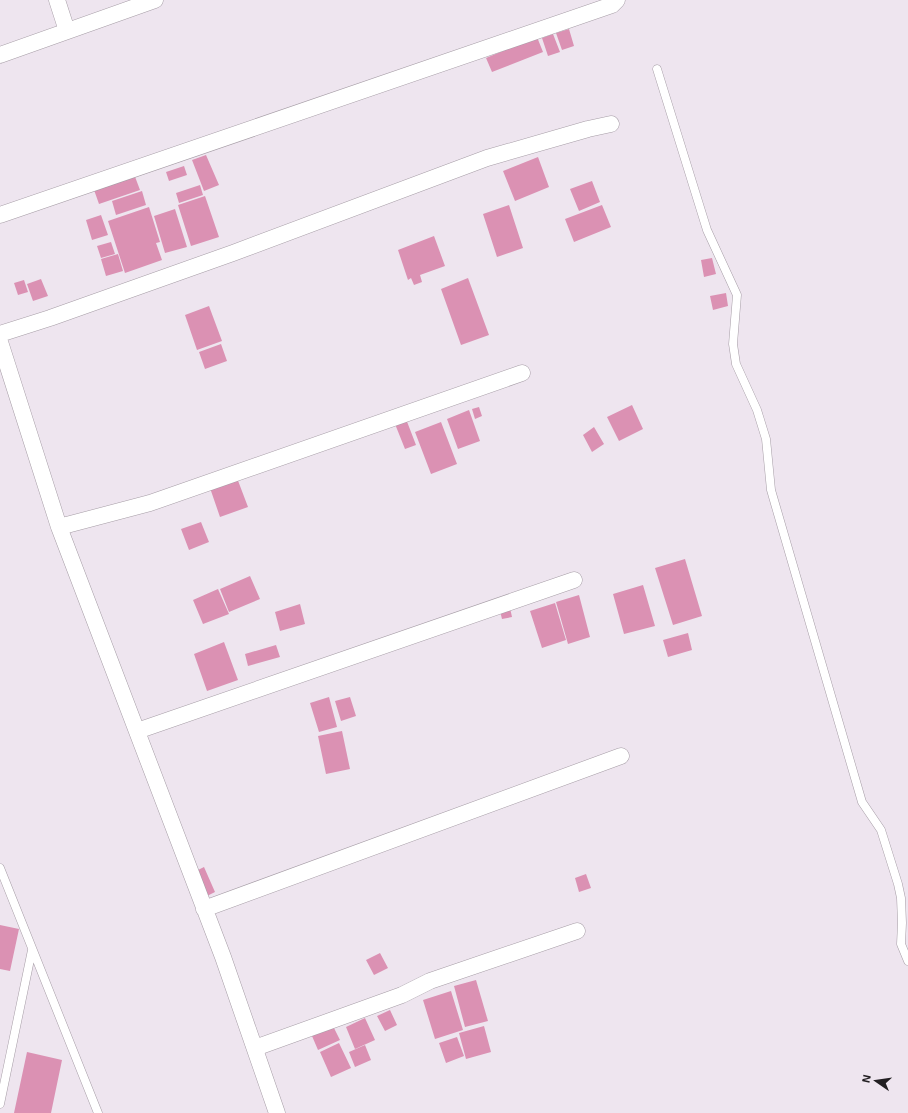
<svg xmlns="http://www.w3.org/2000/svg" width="908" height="1113" viewBox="0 0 908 1113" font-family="'Exo 2',sans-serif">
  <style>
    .building { fill: #db91b3 }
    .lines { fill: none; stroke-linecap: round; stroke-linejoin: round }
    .service-casing { stroke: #a69da6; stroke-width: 9 }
    .minor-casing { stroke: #a69da6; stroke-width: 17 }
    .service { stroke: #fff; stroke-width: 8 }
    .minor { stroke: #fff; stroke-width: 16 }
  </style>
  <rect width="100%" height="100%" fill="#eee5ef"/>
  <!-- building -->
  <path class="building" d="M569 29 574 46 562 50 556 33Z
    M553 34 560 52 548 56 542 38Z
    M537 37 543 52 492 72 486 58Z
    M206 155 219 185 204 191 192 160Z
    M538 157 549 187 515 201 503 171Z
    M184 166 187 175 169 181 166 172Z
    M134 174 140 190 99 204 93 187Z
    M592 181 600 202 579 211 570 189Z
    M200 185 203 195 179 203 176 193Z
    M142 191 146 205 116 215 112 201Z
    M205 196 219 237 191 246 178 205Z
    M509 205 523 248 497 257 483 214Z
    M602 205 611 227 574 242 565 219Z
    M149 207 160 242 156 243 162 260 125 273 108 221Z
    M175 209 187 247 165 253 154 216Z
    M101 215 108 235 92 240 86 220Z
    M434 236 445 266 420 275 422 282 414 285 411 278 408 280 398 250Z
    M111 242 115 254 101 258 97 246Z
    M118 254 123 271 106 276 101 259Z
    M712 258 716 274 704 277 701 260Z
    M468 278 489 335 461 345 441 289Z
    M41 279 48 296 33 301 27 284Z
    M24 280 28 292 18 295 14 283Z
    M726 293 728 306 713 310 710 296Z
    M209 306 222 341 197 350 185 315Z
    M221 344 227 361 205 369 199 352Z
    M632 405 643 429 619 441 607 417Z
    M479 407 482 416 475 419 472 409Z
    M469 410 480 441 458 449 447 419Z
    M406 419 416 445 405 449 395 424Z
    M441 422 457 464 431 474 415 432Z
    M594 427 604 444 592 452 583 435Z
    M237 478 248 507 220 517 210 488Z
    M201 522 209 542 189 550 181 529Z
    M685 559 702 616 673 625 655 568Z
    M250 576 260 599 229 612 220 589Z
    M643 585 655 626 624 634 613 594Z
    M218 589 229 614 203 624 193 600Z
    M579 595 590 637 568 644 556 602Z
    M555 603 566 640 542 648 530 611Z
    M300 604 305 624 280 631 275 612Z
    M510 608 512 617 502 619 500 611Z
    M688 633 692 650 668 657 663 640Z
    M224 642 238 680 207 691 194 654Z
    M276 645 280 657 248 666 245 654Z
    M329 697 337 727 319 732 310 703Z
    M350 697 356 716 341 721 335 701Z
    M342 731 350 769 326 774 318 736Z
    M204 867 215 892 205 897 194 872Z
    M586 874 591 888 579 892 575 878Z
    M0 925 19 929 10 971 0 969Z
    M380 953 388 968 374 975 366 960Z
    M476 980 488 1021 465 1027 454 986Z
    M451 991 463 1030 435 1039 423 1000Z
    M390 1010 397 1025 385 1031 377 1016Z
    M365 1018 375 1040 355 1049 346 1027Z
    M333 1026 340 1040 318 1050 312 1036Z
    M484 1026 491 1052 466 1059 459 1033Z
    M457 1037 464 1056 446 1063 439 1043Z
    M339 1043 351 1068 331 1077 320 1052Z
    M365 1045 371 1060 355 1067 349 1052Z
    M27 1052 62 1060 51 1113H14Z"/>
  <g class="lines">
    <defs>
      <path id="service" d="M657 69 707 230 737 295 733 344 736 364 757 410 766 439 771 490 862 802 881 830 898 884 901 898 902 923 901 944 908 961
        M0 868 98 1113
        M0 1104 32 950"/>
      <path id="minor" d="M57 0 67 31
        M0 55 155 0
        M0 215 612 5 617 0
        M0 334 50 318 233 253 487 158 588 129 611 124
        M0 342 59 527 223 957 277 1113
        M59 527 150 503 522 373
        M137 731 574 580
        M204 909 621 756
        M255 1048 402 995 430 981 577 931"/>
    </defs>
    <!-- service casing -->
    <use href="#service" class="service-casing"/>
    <!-- minor casing -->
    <use href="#minor" class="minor-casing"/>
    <!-- service -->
    <use href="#service" class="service"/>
    <!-- minor -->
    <use href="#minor" class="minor"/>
  </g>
  <!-- north arrow -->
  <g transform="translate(876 1081) rotate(283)" stroke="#eee5ef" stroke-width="3" paint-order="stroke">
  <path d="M0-3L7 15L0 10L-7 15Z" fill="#221f22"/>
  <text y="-6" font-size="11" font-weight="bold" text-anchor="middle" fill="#221f22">N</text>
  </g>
</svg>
